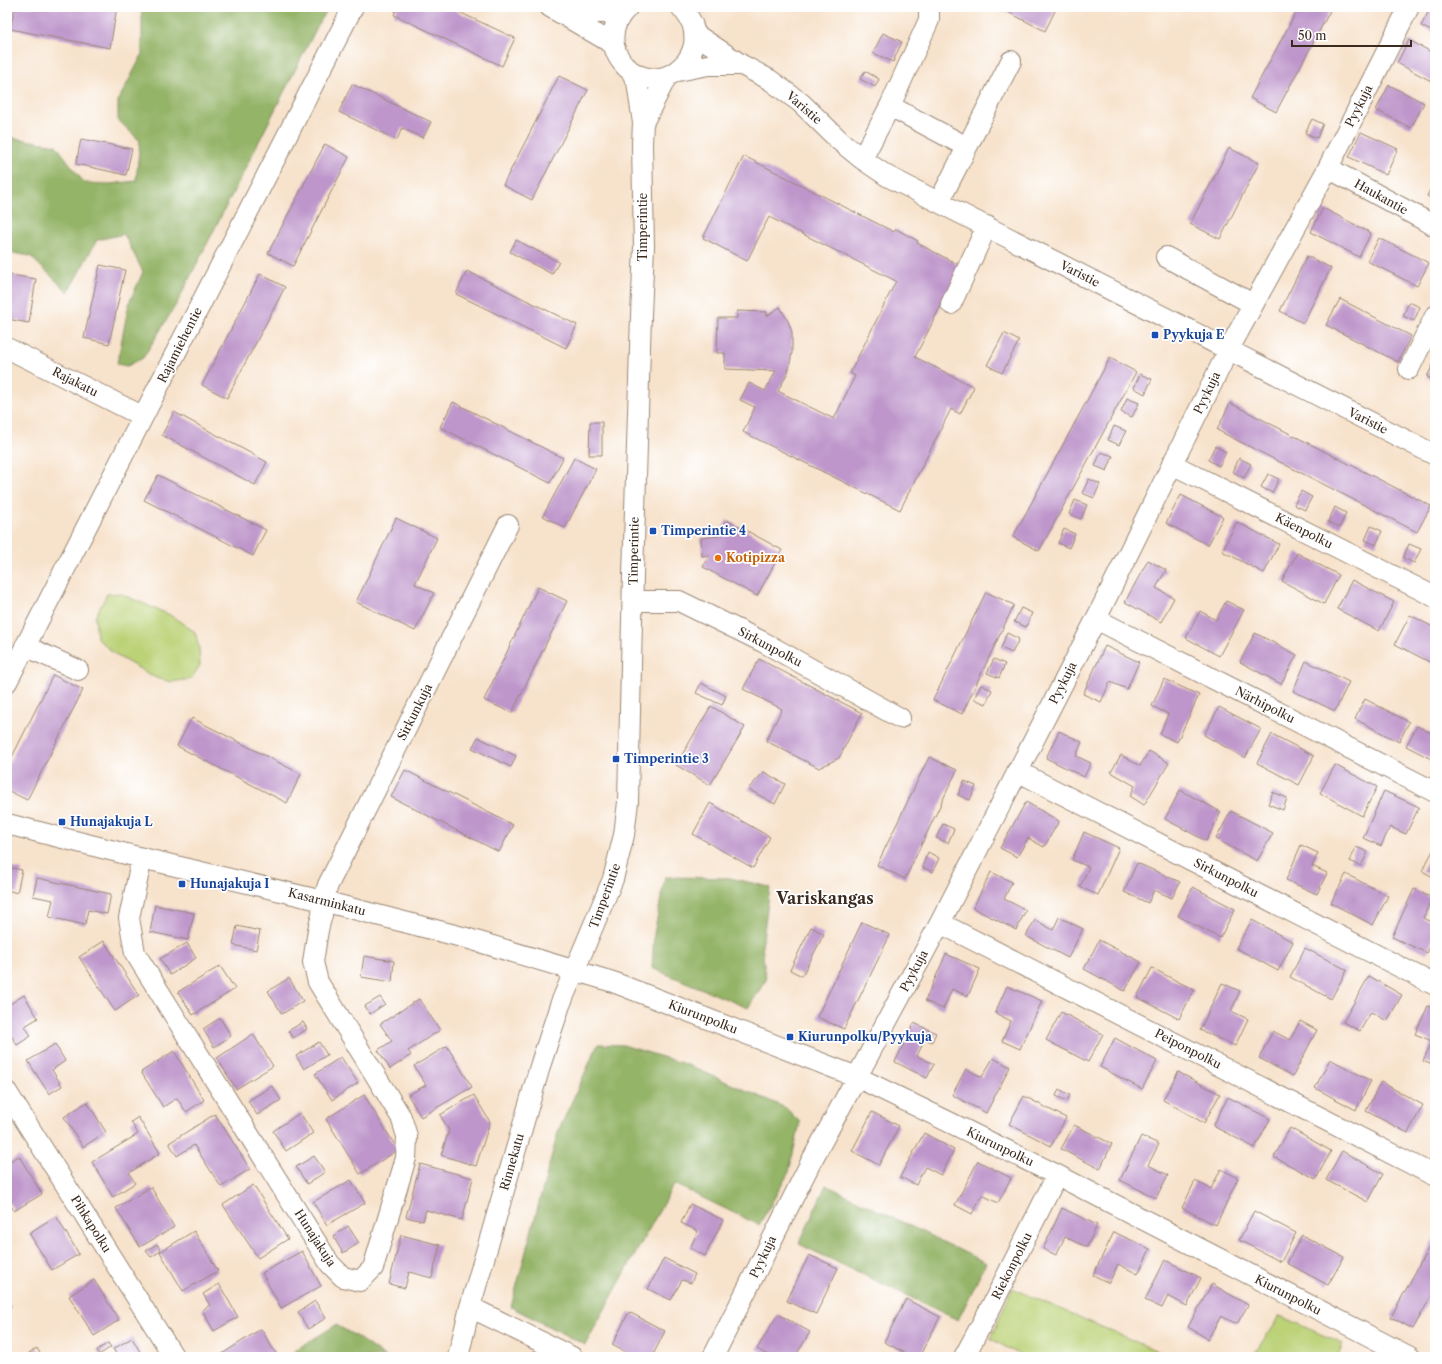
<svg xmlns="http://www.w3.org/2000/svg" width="1442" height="1364" viewBox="0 0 1442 1364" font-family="'Libre Caslon Text',serif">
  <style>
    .green { fill: #bbd277; stroke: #7b7e4a }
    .forest { fill: #94b468; stroke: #686f43 }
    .building { fill: #be96cb }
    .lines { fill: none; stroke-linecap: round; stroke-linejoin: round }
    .minor-casing { stroke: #998674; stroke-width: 22 }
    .minor { stroke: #fff; stroke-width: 20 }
    .transit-dot { fill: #1a4fb4; stroke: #fff; stroke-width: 1.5 }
    .food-dot { fill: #e8710a; stroke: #fff; stroke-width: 1.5 }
    .labels { text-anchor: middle; stroke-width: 3.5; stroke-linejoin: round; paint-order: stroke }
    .street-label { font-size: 12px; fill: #3b2a1e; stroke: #fff }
    .transit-label { font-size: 12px; font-weight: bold; fill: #164399; stroke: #fff; text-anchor: start }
    .food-label { font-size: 12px; font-weight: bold; fill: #c56008; stroke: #fff; text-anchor: start }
    .district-label { font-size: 16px; font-weight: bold; fill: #3b2a1e; stroke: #fff }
  </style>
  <rect width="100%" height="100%" fill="#fff"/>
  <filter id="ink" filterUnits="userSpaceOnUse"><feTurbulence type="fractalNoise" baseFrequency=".025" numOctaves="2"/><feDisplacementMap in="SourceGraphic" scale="8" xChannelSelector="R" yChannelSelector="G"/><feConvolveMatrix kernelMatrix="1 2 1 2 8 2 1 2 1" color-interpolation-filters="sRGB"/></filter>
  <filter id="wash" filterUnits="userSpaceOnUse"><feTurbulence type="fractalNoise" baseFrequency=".012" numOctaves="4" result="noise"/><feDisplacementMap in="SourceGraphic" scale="16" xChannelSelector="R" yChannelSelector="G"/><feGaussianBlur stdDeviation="0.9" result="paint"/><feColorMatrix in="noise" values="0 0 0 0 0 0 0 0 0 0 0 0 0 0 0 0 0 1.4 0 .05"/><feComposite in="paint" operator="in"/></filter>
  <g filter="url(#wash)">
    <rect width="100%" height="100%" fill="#f7e2cb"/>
    <!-- green -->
    <path class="green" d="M119 593 170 615 195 632 199 648 200 665 191 679 171 682 156 678 117 656 97 638 95 617 107 594Z
      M1012 1288 1171 1357H1024L991 1339Z
      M1280 1316 1343 1344 1338 1357H1252Z"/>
    <!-- forest -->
    <path class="forest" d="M139 7H329L317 27 177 303 143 358 127 366 117 364 129 303 143 272 124 234 97 240 68 292 30 256 13 253 7 260V137L56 145 84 183 110 184 136 181 140 141 118 120V101L142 55V14Z
      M665 877 730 878 770 887 762 946 766 980 748 1008 652 968 654 934Z
      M598 1044 623 1045 685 1064 786 1108 800 1122 789 1172 759 1225 674 1184 585 1345 511 1307 558 1132Z
      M826 1185 986 1263 958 1320 799 1244Z
      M336 1325 354 1335 385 1357H298L294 1351Z"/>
    <g id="blocks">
      <!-- building -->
      <path class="building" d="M15 7H117L110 48 10 29Z
        M397 7H448L515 38 502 66 394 15Z
        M998 7H1057L1045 31Z
        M1299 7H1332L1276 112 1250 98Z
        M1431 7H1435V33L1421 26Z
        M883 33 902 42 893 62 873 53Z
        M1409 40 1435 54V83L1397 63Z
        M865 71 879 79 875 87 860 79Z
        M559 76 588 90 532 200 503 185Z
        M352 84 431 122 423 138 402 128 397 140 339 112Z
        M1389 85 1424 103 1411 128 1376 110Z
        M1312 119 1323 124 1317 138 1305 133Z
        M1361 132 1398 149 1386 175 1349 157Z
        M81 139 132 149 126 175 76 164Z
        M325 144 349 157 293 266 268 253Z
        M1229 148 1259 163 1220 239 1190 224Z
        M744 156 894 232 896 229 918 241 917 243 961 266 915 357 974 387 960 414 951 409 900 510 743 432 755 407 740 400 749 383 765 391 776 371 725 369V353H717L718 318H737V311L767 312V316L780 307 788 321 792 332V353L788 372 778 391 834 419 855 376 850 373 896 281 769 217 747 261 703 238Z
        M1435 180V200L1427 196Z
        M1323 208 1371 233 1359 257 1311 232Z
        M1379 238 1429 263 1417 286 1367 261Z
        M516 240 559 262 552 274 510 252Z
        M1307 256 1331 268 1303 323 1280 311Z
        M100 265 125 270 109 344 84 338Z
        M467 271 577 325 566 348 456 294Z
        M260 274 285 287 227 398 202 385Z
        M10 275 36 279 29 323 7 319V295Z
        M1340 299 1411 336 1398 362 1326 325Z
        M1409 302 1420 307 1414 321 1403 316Z
        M1004 333 1019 341 1002 373 987 365Z
        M1110 358 1136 372 1039 551 1013 537Z
        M1435 360V381L1427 377Z
        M1140 374 1152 379 1145 394 1134 388Z
        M1127 398 1139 403 1132 417 1121 412Z
        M453 402 563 458 550 483 440 427Z
        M1230 403 1431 506 1417 532 1217 430Z
        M174 412 267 462 255 485 162 435Z
        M590 422H602V455H589Z
        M1114 426 1126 431 1119 445 1108 440Z
        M1215 446 1226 452 1219 466 1208 460Z
        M1101 452 1113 456 1107 471 1095 466Z
        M574 458 596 469 565 528 543 516Z
        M1239 458 1251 464 1244 478 1233 472Z
        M1268 474 1279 479 1272 493 1261 487Z
        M158 475 266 530 253 556 144 500Z
        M1089 479 1100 484 1094 498 1082 493Z
        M1301 491 1312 497 1305 510 1294 505Z
        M1181 495 1223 517 1208 545 1166 523Z
        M1075 500 1087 505 1081 519 1069 514Z
        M1335 507 1346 513 1340 527 1328 522Z
        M396 518 437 538 415 584 434 593 415 631 356 602Z
        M727 520 782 550 757 596 703 567 709 555 702 556 701 538 719 536Z
        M1237 522 1279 544 1264 573 1222 551Z
        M1371 526 1382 531 1376 545 1365 540Z
        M1064 529 1075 534 1069 548 1058 543Z
        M1409 544 1421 549 1414 563 1403 558Z
        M1297 553 1339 575 1324 604 1282 581Z
        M1148 560 1166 570 1156 588 1174 598 1161 622 1125 602Z
        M1352 580 1394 602 1379 631 1337 609Z
        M538 587 567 601 512 713 484 700Z
        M986 592 1014 605 962 714 933 700Z
        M1226 601 1244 610 1219 656 1186 638 1200 611 1216 620Z
        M1021 608 1032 613 1026 627 1014 622Z
        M1410 615 1435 628V665L1395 644Z
        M1007 633 1019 639 1012 653 1001 648Z
        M1255 633 1297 655 1281 684 1240 662Z
        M1105 646 1139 662 1127 689 1110 682 1101 702 1083 694Z
        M759 659 862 713 839 758 819 768 766 741 782 709 743 689Z
        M994 659 1005 664 999 678 987 673Z
        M1306 661 1349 682 1335 711 1293 691Z
        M53 675 83 690 27 800 7 790V767Z
        M1164 679 1199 695 1177 742 1160 734 1168 714 1152 706Z
        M701 683 726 696 722 705 696 693Z
        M981 685 992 690 986 704 974 699Z
        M1365 699 1409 722 1399 742 1355 719Z
        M711 706 745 727 710 785 676 765Z
        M1219 707 1261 729 1245 758 1204 735Z
        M192 718 301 774 287 803 177 746Z
        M1417 726 1435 735V761L1406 746Z
        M1059 731 1082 742 1076 756 1091 763 1084 777 1046 758Z
        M1272 734 1314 756 1299 785 1257 763Z
        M478 737 516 756 511 767 472 748Z
        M1149 751 1169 763 1144 805 1130 796 1135 786 1111 772 1121 755 1140 766Z
        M929 757 957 770 905 879 877 865Z
        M1335 765 1377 787 1362 816 1320 793Z
        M405 770 513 825 499 852 391 797Z
        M764 772 785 784 775 804 748 789Z
        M964 781 976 786 970 800 958 795Z
        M1180 790 1221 812 1206 841 1165 819Z
        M1384 791 1419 807 1406 834 1390 827 1381 846 1363 838Z
        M1273 792 1287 798 1283 810 1268 804Z
        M1026 802 1059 821 1044 847 1028 838 1017 857 1000 848Z
        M710 803 770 837 753 868 693 834Z
        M1231 811 1273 833 1257 861 1216 839Z
        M943 824 954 829 948 843 936 838Z
        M1084 832 1119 848 1098 895 1080 887 1089 867 1072 860Z
        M1301 845 1318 853 1312 866 1327 873 1317 894 1286 880Z
        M1356 847 1368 852 1361 866 1350 861Z
        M1435 847V878L1422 871Z
        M928 852 939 858 933 872 922 867Z
        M1137 863 1180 882 1172 898 1154 890 1148 903 1124 892Z
        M7 867 22 870 17 893 7 890Z
        M991 872 1012 882 1004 899 1026 910 1016 930 973 908Z
        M1346 874 1388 896 1373 925 1331 903Z
        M37 878 111 894 107 914 88 910 85 925 49 917 53 900 33 896Z
        M1193 887 1235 909 1220 938 1178 916Z
        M1414 889 1432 898 1423 918 1435 923V935L1427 953 1392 937Z
        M155 905 194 913 188 940 150 932Z
        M1059 917 1083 929 1068 958 1026 936 1035 920 1053 930Z
        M1252 920 1293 942 1278 971 1236 948Z
        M862 922 890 935 844 1029 817 1017Z
        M237 926 260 931 256 950 233 945Z
        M811 927 824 934 802 976 790 970Z
        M1099 940 1141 962 1125 991 1084 969Z
        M104 941 139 995 115 1011 79 957Z
        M187 943 196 958 170 975 160 959Z
        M1305 948 1347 970 1331 999 1290 977Z
        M946 954 980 969 968 996 952 989 943 1009 925 1001Z
        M364 956 394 961 392 982 361 977Z
        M220 966 235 989 193 1015 178 992Z
        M1152 968 1194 990 1179 1019 1137 997Z
        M1369 976 1402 995 1387 1021 1371 1012 1360 1031 1343 1022Z
        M289 978 303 1001 282 1014 268 991Z
        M1222 983 1240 991 1231 1011 1248 1019 1235 1046 1200 1030Z
        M1007 986 1042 1001 1020 1049 1002 1041 1011 1021 995 1013Z
        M24 995 38 1018 25 1026 31 1036 17 1045 7 1029V1006Z
        M380 997 385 1004 370 1014 365 1006Z
        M419 999 440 1030 408 1051 411 1055 390 1069 378 1050 392 1041 380 1024Z
        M1428 1006 1435 1009V1066L1423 1061 1432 1041 1415 1034Z
        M1061 1012 1103 1034 1088 1062 1046 1040Z
        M220 1018 231 1036 214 1047 203 1029Z
        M1300 1021 1317 1030 1293 1076 1259 1058 1273 1031 1290 1040Z
        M303 1022 307 1029 293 1038 288 1031Z
        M914 1023 936 1033 932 1042 925 1039 917 1056 934 1064 927 1078 895 1062Z
        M253 1034 273 1066 236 1089 217 1058Z
        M1115 1038 1157 1061 1142 1089 1100 1067Z
        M319 1042 327 1055 304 1069 296 1056Z
        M55 1044 65 1061 52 1070 62 1086 49 1094 28 1061Z
        M447 1046 472 1087 421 1117 408 1095 426 1085 414 1066Z
        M174 1051 204 1100 186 1112 177 1098 163 1107 141 1072Z
        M341 1057 358 1083 332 1100 315 1074Z
        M993 1058 1010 1067 986 1113 952 1095 966 1069 982 1077Z
        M1330 1059 1371 1081 1356 1110 1315 1088Z
        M1178 1072 1220 1094 1204 1123 1163 1100Z
        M1381 1082 1423 1105 1408 1133 1366 1111Z
        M272 1086 281 1100 257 1115 248 1101Z
        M1059 1089 1070 1095 1067 1101 1056 1096Z
        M364 1095 398 1150 360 1174 326 1119Z
        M474 1095 490 1122 476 1166 441 1155 449 1130 440 1115Z
        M1024 1096 1066 1118 1051 1146 1009 1124Z
        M1228 1097 1270 1119 1255 1148 1213 1126Z
        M87 1102 106 1132 83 1147 64 1117Z
        M872 1112 899 1126 879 1165 852 1151Z
        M300 1113 313 1133 286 1151 273 1131Z
        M215 1114 250 1169 221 1187 194 1145 177 1156 169 1143Z
        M138 1117 160 1153 129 1173 135 1183 113 1197 92 1162 138 1134 131 1122Z
        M1074 1125 1112 1144 1100 1169 1061 1149Z
        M1290 1128 1331 1151 1316 1179 1274 1157Z
        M924 1133 954 1150 941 1175 925 1167 916 1185 900 1177Z
        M1141 1136 1159 1144 1148 1165 1168 1175 1156 1198 1120 1180Z
        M1342 1151 1383 1174 1368 1202 1326 1180Z
        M19 1156 42 1194 14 1211 7 1199V1163Z
        M314 1156 325 1172 307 1184 296 1167Z
        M978 1161 1011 1178 998 1203 982 1195 972 1214 955 1205Z
        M420 1164 473 1178 462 1220 426 1210 423 1221 406 1217Z
        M1221 1169 1238 1178 1216 1225 1182 1208 1195 1181 1211 1189Z
        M351 1180 365 1203 327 1225 313 1202Z
        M253 1185 288 1239 258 1258 223 1205Z
        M151 1187 174 1227 140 1247 116 1208Z
        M690 1204 723 1220 705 1256 690 1248 698 1231 681 1223Z
        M1062 1208 1097 1225 1087 1247 1065 1237 1056 1255 1043 1249Z
        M1254 1211 1296 1233 1281 1262 1239 1240Z
        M56 1216 79 1254 52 1270 29 1233Z
        M348 1226 359 1243 343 1253 333 1236Z
        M194 1231 218 1271 183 1291 160 1252Z
        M1114 1232 1150 1249 1138 1274 1118 1264 1109 1283 1093 1275Z
        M401 1235 440 1245 432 1278 409 1272 405 1288 389 1284Z
        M1302 1235 1344 1257 1328 1285 1287 1263Z
        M1435 1236V1289L1413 1329 1391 1317Z
        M157 1244 161 1251 151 1257 146 1251Z
        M302 1251 321 1286 281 1308 262 1273Z
        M809 1255 838 1268 816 1314 787 1301Z
        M664 1258 695 1274 691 1283 682 1280 671 1300 648 1289Z
        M1165 1260 1201 1278 1187 1306 1168 1296 1162 1308 1145 1300Z
        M94 1280 119 1320 94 1336 69 1296Z
        M219 1284 238 1317 214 1331 202 1310 210 1305 203 1294Z
        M1212 1284 1248 1305 1237 1324 1221 1316 1208 1339 1188 1327Z
        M906 1299 940 1317 919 1357H913L884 1342Z
        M7 1301 11 1307 7 1309Z
        M315 1301 326 1318 308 1329 298 1312Z
        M629 1312 665 1331 652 1357H635L612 1345Z
        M778 1314 810 1332 795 1357H771L757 1349Z
        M261 1329 278 1357H224L222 1354Z
        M132 1338 143 1357H118L113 1349Z
        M108 1343 111 1347 99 1355 97 1350Z
        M37 1348 42 1357H31L29 1353Z"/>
    </g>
  </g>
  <g filter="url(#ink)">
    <use href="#blocks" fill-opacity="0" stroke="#998674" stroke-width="1"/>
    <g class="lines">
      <defs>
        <path id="minor" d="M550 7 613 44
          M628 7C586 47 644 104 682 66 688 61 692 53 694 45 696 28 692 20 681 7
          M559 12 621 13
          M695 34 742 65 770 80 801 103 840 141 862 159 887 176 1435 455
          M678 71 708 65H742
          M890 106 967 147
          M643 123 667 76
          M862 159 890 106 929 20V7
          M1328 168 1435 226
          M939 202 1011 61
          M1166 257 1253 304
          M951 304 987 226
          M7 348 142 416
          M1409 369 1435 316
          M1172 464 1435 597
          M633 601H679L763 642 900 718
          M1096 619 1435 792
          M25 646 78 670
          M7 682 353 7
          M1017 771 1435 985
          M7 824 142 858 323 901 466 938 613 982 857 1077 1057 1175 1410 1357
          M142 858 129 918 135 953 330 1264 343 1277 360 1281 373 1268 406 1158 407 1136 401 1117 318 982 313 962 318 930 322 915 323 901 328 885 508 525
          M940 923 1435 1176
          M7 1092 174 1357
          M470 1307 572 1357
          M458 1357 470 1307 541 1063 560 1005 613 879 624 835 628 802 633 575 641 315 644 247 642 144 643 123 637 82 631 71
          M713 1357 812 1160 940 923 1096 619 1229 349 1328 168 1409 7
          M964 1357 992 1305 1057 1175"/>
      </defs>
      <!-- minor casing -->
      <use href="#minor" class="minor-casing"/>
      <!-- minor -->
      <use href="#minor" class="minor"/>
    </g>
  </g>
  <!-- markers -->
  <g class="transit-dot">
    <rect x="1151" y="331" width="8" height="8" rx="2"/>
    <rect x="649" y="527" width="8" height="8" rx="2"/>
    <rect x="612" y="755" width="8" height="8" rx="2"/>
    <rect x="58" y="818" width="8" height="8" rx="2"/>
    <rect x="178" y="880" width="8" height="8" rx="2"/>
    <rect x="786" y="1033" width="8" height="8" rx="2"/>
  </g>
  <circle class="food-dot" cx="718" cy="558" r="4"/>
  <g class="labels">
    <!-- street labels -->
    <g class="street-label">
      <text transform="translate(1359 106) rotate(-63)" y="4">Pyykuja</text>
      <text transform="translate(804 108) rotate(41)" y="4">Varistie</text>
      <text transform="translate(1381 197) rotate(29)" y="4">Haukantie</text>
      <text transform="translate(643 227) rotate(-90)" y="4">Timperintie</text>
      <text transform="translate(1080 274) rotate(27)" y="4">Varistie</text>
      <text transform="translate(180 345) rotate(-63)" y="4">Rajamiehentie</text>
      <text transform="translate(75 382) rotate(27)" y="4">Rajakatu</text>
      <text transform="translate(1207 393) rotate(-64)" y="4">Pyykuja</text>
      <text transform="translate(1368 421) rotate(27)" y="4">Varistie</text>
      <text transform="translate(1304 531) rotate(27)" y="4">Käenpolku</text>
      <text transform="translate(634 551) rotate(-89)" y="4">Timperintie</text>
      <text transform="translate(770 647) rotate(28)" y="4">Sirkunpolku</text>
      <text transform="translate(1063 683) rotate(-63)" y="4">Pyykuja</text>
      <text transform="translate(1265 705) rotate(27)" y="4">Närhipolku</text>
      <text transform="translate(415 712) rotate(-63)" y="4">Sirkunkuja</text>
      <text transform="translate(1226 878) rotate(27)" y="4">Sirkunpolku</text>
      <text transform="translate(605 896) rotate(-70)" y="4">Timperintie</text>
      <text transform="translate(327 902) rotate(14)" y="4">Kasarminkatu</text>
      <text transform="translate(914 971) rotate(-62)" y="4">Pyykuja</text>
      <text transform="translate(703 1017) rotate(21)" y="4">Kiurunpolku</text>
      <text transform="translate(1188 1049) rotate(27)" y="4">Peiponpolku</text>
      <text transform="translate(1000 1147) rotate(26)" y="4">Kiurunpolku</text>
      <text transform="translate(512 1162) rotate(-74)" y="4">Rinnekatu</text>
      <text transform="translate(91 1224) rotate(58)" y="4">Pihkapolku</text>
      <text transform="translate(315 1238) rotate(57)" y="4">Hunajakuja</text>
      <text transform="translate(763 1257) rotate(-64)" y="4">Pyykuja</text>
      <text transform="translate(1012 1266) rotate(-63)" y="4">Riekonpolku</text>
      <text transform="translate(1288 1295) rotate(27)" y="4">Kiurunpolku</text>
    </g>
    <!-- transit labels -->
    <g class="transit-label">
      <text x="1163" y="339">Pyykuja E</text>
      <text x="661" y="535">Timperintie 4</text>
      <text x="624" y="763">Timperintie 3</text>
      <text x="70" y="826">Hunajakuja L</text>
      <text x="190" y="888">Hunajakuja I</text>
      <text x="798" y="1041">Kiurunpolku/Pyykuja</text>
    </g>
    <!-- food labels -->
    <g class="food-label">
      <text x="726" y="562">Kotipizza</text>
    </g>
    <!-- district labels -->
    <g class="district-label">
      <text x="825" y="904">Variskangas</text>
    </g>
  </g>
  <!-- margin -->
  <rect width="1442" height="1364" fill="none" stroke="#fff" stroke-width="24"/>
  <!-- scale -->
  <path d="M1292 40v6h119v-6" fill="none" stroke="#3b2a1e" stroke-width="2"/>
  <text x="1298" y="40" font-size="12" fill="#3b2a1e" stroke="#ffffff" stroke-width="3" paint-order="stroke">50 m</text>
</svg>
